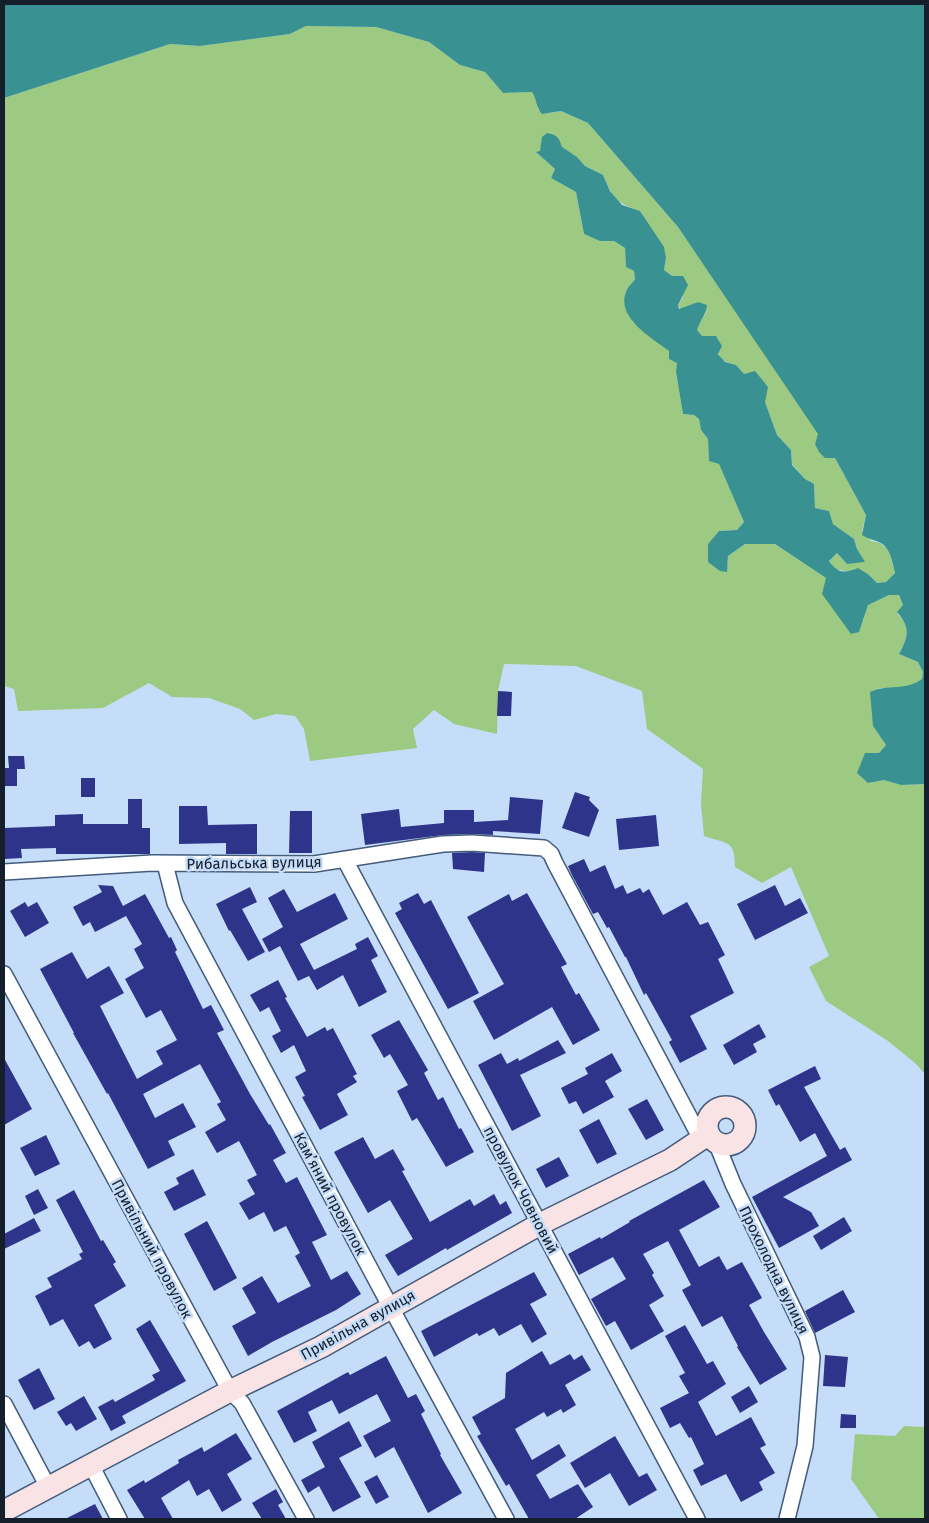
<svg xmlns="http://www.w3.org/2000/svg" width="929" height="1523" viewBox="0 0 929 1523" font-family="'Fira Sans',sans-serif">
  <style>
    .green { fill: #9dca82 }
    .water { fill: #399291 }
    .building { fill: #2e3489 }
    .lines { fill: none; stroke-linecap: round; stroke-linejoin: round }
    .street-casing { stroke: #435c7b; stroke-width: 18 }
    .secondary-casing { stroke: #435c7b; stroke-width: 24 }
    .street { stroke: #fff; stroke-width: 15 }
    .secondary { stroke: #fae3e5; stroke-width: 21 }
    .labels { text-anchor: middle; stroke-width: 5; stroke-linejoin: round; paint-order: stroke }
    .street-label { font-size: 15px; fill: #151f2c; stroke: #c6ddfa }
  </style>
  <rect width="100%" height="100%" fill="#c6ddfa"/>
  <!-- green -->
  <path class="green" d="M306 26 376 27 429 42 460 65 485 72 503 93 532 92 537 99 538 110 549 113 561 111 588 123 678 227 819 434 815 444 835 458 866 515 862 531 871 541 880 543 889 550 895 573 886 582 877 583 869 575 834 569 829 561 837 553 847 564 864 561 857 549 854 539 833 524 829 511 815 508 814 484 805 479 792 464 791 450 777 435 765 402 736 365C717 361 718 354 716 336L702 337 697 330 699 322 706 313 698 302 680 309 678 305 683 297 672 276 664 270 666 258 640 211C616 203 613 198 603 175L585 166 577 157 561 147C559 138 557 135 547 133L540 151 537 153 555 169 551 178 576 192 584 234 600 241H614L625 248 626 267 634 271 635 279 626 292 625 307 632 321 669 351 677 363 676 372 683 414 694 415 699 419 701 430 708 439 709 460 719 464 744 522 737 530 719 531 708 544 728 565V556L745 544H775L826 578 863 621 867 605 889 595H899L903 605 897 613C911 628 908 636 899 654L918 662 923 672 922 680C909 689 895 688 879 688L873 726 886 745 879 753 868 783 884 780 901 785 925 784V1074L915 1063 888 1041 826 1001 809 967 829 956 791 867 762 883 735 867C735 839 726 844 704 836L701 804 703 769 647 729 642 691 576 666 504 664 498 691 497 734 454 724 434 710 413 729 417 748 310 761 304 729 295 716 276 714 254 720 240 709 209 698 172 697 149 683 103 708 18 711 14 689 4 686V98L170 44 200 46 290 34Z
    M904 1426 925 1427V1519H879L851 1479 855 1434 895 1436Z"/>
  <!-- water -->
  <path class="water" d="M4 4H925V784L901 785 884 780 868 783 857 773 865 753H879L886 745 873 726 870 692C887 684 906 691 922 679L923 672 918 662 899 654C908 637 911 628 897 612L903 605 899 595H889L868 605 859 632 851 634 822 594 826 578 775 544H745L728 556 727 572 720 571 708 562V544L719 531 737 530 744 522 719 464 709 461 708 439 701 430 699 419 694 415 683 414 676 372 677 363 669 359V351C652 338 616 318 626 292 627 287 633 283 635 279L634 271 626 267 625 248 614 241H600L584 234 576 192 551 178 555 169 536 152 540 151 542 137 547 133C558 135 559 138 562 147L577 157 585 166 603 175 610 191 622 205 640 211 664 247 666 258 664 270 672 276H683L688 285 678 305 679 309 698 302 707 305C706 315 700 320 697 330L702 336H716L722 346 718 354 725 362 736 365 744 374 755 371 768 387 765 402 777 435 791 450 792 465 805 479 814 484 815 508 829 511 833 524 854 539 857 549 865 562 847 564 837 553 829 561C838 574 845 573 858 568L869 575 877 583 886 582 895 573C892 562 891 549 881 543 875 540 868 539 862 535L866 515 835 458H825L819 452 815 444 818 434 678 227 588 123 561 111 542 114C536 108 537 99 532 92L503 93 485 72 460 65 429 42 376 27 306 26 290 34 200 46 170 44 4 98Z"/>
  <!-- building -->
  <path class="building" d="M498 691 512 692 511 716H497Z
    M8 756H24L25 769H17V786H4V768H9Z
    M81 778H95V797H81Z
    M575 792 590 797 589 800 599 810 589 837 562 828Z
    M510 797 543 800 540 834 493 831V835L472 834 443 835 365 845 361 814 399 809 401 827 444 823V810H474V822L508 820Z
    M128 799H142V828H150V854H56V848L21 849 22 858 4 859V828L55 826V815L83 814V824H128Z
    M179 806H207L208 825 257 824V854H226V843L179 844Z
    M290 811H312V853H289Z
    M656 815 659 846 619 850 616 819Z
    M472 852 485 853 484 872 453 869 452 853Z
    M584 859 590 872 605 865 615 889 623 885 627 894 640 888 643 893 649 889 663 915 687 902 700 925 708 922 725 955 718 959 734 993 690 1016 707 1049 680 1063 669 1042 672 1040 646 993 644 995 626 957H625L609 927 607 928 598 912 593 914 572 875 568 866Z
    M98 885 113 886 123 906 145 894 169 938 171 937 177 950 175 952 203 1009 211 1005 224 1030 217 1033 250 1094 269 1125 270 1124 286 1153 273 1160 286 1183 297 1177 327 1235 312 1242 331 1280 347 1271 361 1294 336 1310 272 1342 248 1356 232 1326 256 1313 242 1288 262 1276 278 1303 311 1286 295 1256 300 1253 286 1226 274 1232 264 1212 249 1220 239 1203 255 1194 247 1180 257 1175 239 1141 217 1153 205 1132 226 1120 217 1104 221 1102 200 1064 143 1094 155 1118 183 1103 196 1127 168 1141 175 1155 148 1169 108 1093 107 1094 73 1033H74L40 969 72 952 87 979 109 966 124 993 100 1006 137 1079 163 1064 156 1051 177 1040 161 1010 146 1018 125 979 144 968 134 949 142 944 126 916 95 932 90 922 83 926 73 907 102 892Z
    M775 885 785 906 800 898 808 913 755 940 737 904Z
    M250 887 257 902 242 909 265 952 248 961 230 930 229 931 216 904Z
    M284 889 297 912 335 893 348 919 300 944 314 970 357 949 355 944 368 937 378 956 371 960 387 992 359 1007 343 975 317 990 309 976 298 981 280 946 269 952 262 939 283 927 268 898Z
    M418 893 424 904 431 900 479 993 448 1009 395 913 402 909 399 903Z
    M527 893 567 964 561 967 576 995 579 993 600 1030 573 1045 552 1007 494 1040 473 1001 504 984 467 917 509 894 512 901Z
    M25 902 28 907 37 902 49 923 25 937 10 911Z
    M278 980 287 997 285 998 307 1037 325 1027 327 1031 333 1028 357 1074 353 1076 357 1082 337 1094 348 1115 320 1130 302 1097 305 1096 295 1077 306 1071 294 1045 281 1053 272 1036 281 1031 269 1007 260 1012 250 995Z
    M399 1020 428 1070 424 1073 438 1100 443 1097 459 1129 461 1128 474 1152 446 1167 417 1118 412 1121 397 1091 408 1085 390 1054 384 1058 371 1035Z
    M759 1024 766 1037 753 1044 757 1052 734 1065 723 1045Z
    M558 1040 566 1053 520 1075 541 1116 512 1131 478 1065 501 1053 507 1064 518 1058 519 1061Z
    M612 1053 622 1071 605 1081 614 1097 583 1114 576 1101 569 1104 561 1088 588 1074 585 1068Z
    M4 1058 32 1109 4 1125Z
    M815 1066 821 1079 804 1087 840 1150 845 1147 852 1160 783 1197 811 1212 819 1226 779 1248 752 1197 827 1156 815 1133 800 1142 779 1104 776 1106 768 1090Z
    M647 1099 664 1130 646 1140 628 1109Z
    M599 1119 617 1154 597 1164 579 1130Z
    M46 1135 60 1164 35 1176 20 1148Z
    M363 1137 375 1159 393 1149 405 1170 402 1171 430 1222 470 1199 474 1206 494 1194 500 1205 506 1201 512 1213 447 1250 446 1248 398 1276 385 1255 413 1239 390 1200 368 1213 334 1152Z
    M559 1157 569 1176 546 1188 536 1169Z
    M193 1169 206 1195 174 1211 164 1192 179 1184 176 1178Z
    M704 1180 720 1207 679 1230 699 1267 719 1256 727 1270 742 1262 762 1298 749 1305 764 1332 787 1369 760 1385 737 1347 738 1346 722 1316 702 1327 682 1290 691 1285 668 1241 643 1254 654 1273 652 1275 664 1296 649 1305 664 1331 631 1350 615 1321 606 1326 591 1299 626 1279 613 1257 579 1275 568 1254 600 1237 601 1239 630 1222 629 1221Z
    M38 1189 48 1208 34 1215 25 1196Z
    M74 1190 101 1241 103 1240 116 1262 113 1264 126 1286 94 1305 112 1339 94 1349 89 1341 79 1347 63 1319 50 1326 35 1296 52 1287 47 1278 82 1259 79 1254 83 1252 56 1200Z
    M844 1217 852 1231 821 1250 813 1236Z
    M34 1218 41 1231 4 1249V1234Z
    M207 1221 237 1278 214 1291 184 1234Z
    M534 1272 547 1295 530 1304 547 1334 532 1343 521 1324 499 1336 494 1328 479 1336 477 1333 434 1357 421 1331Z
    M843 1290 855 1312 815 1333 805 1311Z
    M150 1320 186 1381 122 1416 126 1423 111 1431 98 1407 113 1399 115 1402 155 1380 152 1375 160 1371 136 1329Z
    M685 1325 707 1364 713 1361 726 1384 698 1402 716 1436 751 1417 766 1445 760 1448 775 1473 759 1482 763 1490 741 1502 726 1474 701 1486 693 1470 704 1464 691 1437 689 1438 680 1423 670 1428 660 1408 689 1393 679 1376 685 1373 665 1336Z
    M542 1351 550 1365 570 1354 574 1360 582 1355 591 1370 565 1385 576 1405 563 1413 561 1409 547 1417 544 1412 515 1429 532 1460 559 1444 566 1456 536 1475 550 1499 578 1484 593 1507 575 1519H529L509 1484 506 1486 477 1436 481 1434 472 1417 505 1398 506 1373Z
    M825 1355 848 1357 845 1387 823 1386Z
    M386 1356 408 1398 416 1394 425 1411 421 1414 441 1454 440 1455 462 1493 428 1513 394 1447 375 1458 363 1436 391 1421 377 1394 339 1414 332 1400 308 1412 317 1431 294 1443 277 1411 348 1372 350 1375Z
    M39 1368 55 1399 34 1410 18 1380Z
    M749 1386 758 1402 740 1413 731 1397Z
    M84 1396 97 1419 76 1431 71 1423 66 1426 57 1412Z
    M841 1414 856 1415V1428H840Z
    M349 1421 362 1446 339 1458 361 1497 333 1512 319 1486 308 1493 301 1480 325 1467 312 1442Z
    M236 1433 252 1459 227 1474 242 1500 222 1512 209 1489 197 1496 189 1480 161 1498 173 1519H145L127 1490 144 1480 145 1483 179 1463 178 1460 202 1447 204 1452Z
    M615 1436 639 1477 647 1473 657 1490 629 1506 610 1473 585 1488 570 1463Z
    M377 1475 389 1497 376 1504 364 1482Z
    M276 1489 283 1502 278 1505 286 1519H262L252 1503Z
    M95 1504 103 1519H65Z"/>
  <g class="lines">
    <defs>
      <path id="street" d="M345 860 697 1519
        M165 864 175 903 390 1306 506 1519
        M4 872 152 863 314 864 443 844 472 843 544 848 551 854 555 863 701 1139
        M4 974 230 1391 242 1403 306 1519
        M716 1142 733 1184 807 1337 812 1357 805 1446 787 1519
        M4 1404 48 1487
        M91 1465 119 1519"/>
      <path id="secondary" d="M707 1126a19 19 0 1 1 38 0a19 19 0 1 1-38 0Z
        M4 1511 230 1391 321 1347 540 1224 670 1160 709 1134"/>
    </defs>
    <!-- street casing -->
    <use href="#street" class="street-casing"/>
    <!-- secondary casing -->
    <use href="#secondary" class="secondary-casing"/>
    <!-- street -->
    <use href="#street" class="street"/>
    <!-- secondary -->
    <use href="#secondary" class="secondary"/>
  </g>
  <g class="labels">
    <!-- street labels -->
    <g class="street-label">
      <text transform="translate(254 863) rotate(-1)" y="5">Рибальська вулиця</text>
      <text transform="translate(521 1190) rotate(62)" y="5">провулок Човновий</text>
      <text transform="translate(330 1194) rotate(62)" y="5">Камʼяний провулок</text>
      <text transform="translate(152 1249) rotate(62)" y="5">Привільний провулок</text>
      <text transform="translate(774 1270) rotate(64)" y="5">Прохолодна вулиця</text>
      <text transform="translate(358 1325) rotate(-29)" y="5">Привільна вулиця</text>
    </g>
  </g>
  <!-- border -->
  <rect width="929" height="1523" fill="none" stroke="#151f2c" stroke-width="10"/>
</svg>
